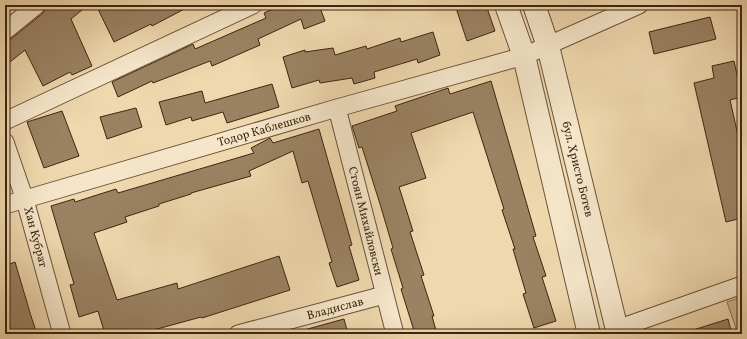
<svg xmlns="http://www.w3.org/2000/svg" width="747" height="339" viewBox="0 0 747 339" font-family="Vollkorn,serif">
  <style>
    .green { fill: #d1ba93; stroke: #877052 }
    .building { fill: #9a8262; stroke: #3d2510 }
    .lines { fill: none; stroke-linecap: round; stroke-linejoin: round }
    .minor-casing { stroke: #6a5238; stroke-width: 19 }
    .tertiary-casing { stroke: #6a5238; stroke-width: 24 }
    .minor { stroke: #f5e6ca; stroke-width: 17 }
    .tertiary { stroke: #f5e6ca; stroke-width: 22 }
    .labels { text-anchor: middle; stroke-width: 3; stroke-linejoin: round; paint-order: stroke }
    .street-label { font-size: 12px; fill: #3d2510; stroke: #f5e6ca }
  </style>
  <rect width="100%" height="100%" fill="#efd8ae"/>
  <filter id="stains"><feTurbulence type="fractalNoise" baseFrequency=".005" numOctaves="4"/><feColorMatrix values="0 0 0 0 .2 0 0 0 0 .09 0 0 0 0 .02 0 0 0 .5 -.17"/></filter>
  <radialGradient id="worn" r=".72"><stop offset=".6" stop-color="#630" stop-opacity="0"/><stop offset="1" stop-color="#630" stop-opacity=".3"/></radialGradient>
  <!-- green -->
  <path class="green" d="M742 297V334H738L727 302Z"/>
  <!-- building -->
  <path class="building" d="M47 5H88L71 19 92 66 72 75 70 72 43 86 25 50 5 66V41L11 39 43 13Z
    M96 5H192L152 26 151 24 114 42Z
    M282 5H319L325 21 304 29 301 19 258 39 260 45 212 66 210 61 153 83 152 81 118 97 112 82 193 44 195 49 266 18 264 13Z
    M455 5H486L495 31 467 41Z
    M710 17 716 39 654 54 649 32Z
    M433 32 440 55 418 63 417 59 374 72 375 78 354 84 352 78 320 83 319 80 292 88 283 57 305 50V52L333 48 335 55 366 46 367 49 400 38 401 42Z
    M734 61 742 97 730 100 742 153V218L726 222 694 83 714 78 712 66Z
    M491 81 536 236 533 237 546 276 542 277 556 321 534 328 523 294 526 293 513 249H515L502 210 504 209 473 112 411 133 426 178 399 187 413 231 410 232 424 275 421 276 434 316H432L437 334H415L401 289 403 288 391 249 393 248 380 204 362 147 359 148 352 126 397 111 395 106 448 88 450 94Z
    M272 84 279 107 227 123 223 112 192 121 191 117 166 125 159 102 202 91 205 103Z
    M136 108 142 127 107 139 100 117Z
    M62 111 79 156 44 168 27 122Z
    M319 129 352 245 349 246 359 280 337 287 329 263 332 262 308 181 302 183 293 151 249 171 251 176 191 193V194L159 204V206L125 217 127 222 94 233 117 300 177 283 178 289 279 256 290 290 202 318 201 317 139 334H105L98 311 79 317 70 285 74 284 51 206 74 199 75 202 116 189 118 193 254 153 251 148 270 138 273 143Z
    M15 262 31 316 37 334H12L5 310V266Z
    M344 319 348 334H304V330Z
    M728 319 732 334H691L690 331Z"/>
  <g class="lines">
    <defs>
      <path id="minor" d="M5 31 37 5
        M337 108 395 334
        M5 121 253 5
        M5 142 25 200 62 334
        M5 205 337 108 524 56 639 5
        M617 329 742 285
        M238 334 384 295"/>
      <path id="tertiary" d="M506 5 524 56 589 334
        M534 5 548 46 618 334"/>
    </defs>
    <!-- minor casing -->
    <use href="#minor" class="minor-casing"/>
    <!-- tertiary casing -->
    <use href="#tertiary" class="tertiary-casing"/>
    <!-- minor -->
    <use href="#minor" class="minor"/>
    <!-- tertiary -->
    <use href="#tertiary" class="tertiary"/>
  </g>
  <g class="labels">
    <!-- street labels -->
    <g class="street-label">
      <text transform="translate(264 129) rotate(-16)" y="4">Тодор Каблешков</text>
      <text transform="translate(578 169) rotate(76)" y="4">бул. Христо Ботев</text>
      <text transform="translate(366 221) rotate(76)" y="4">Стоян Михайловски</text>
      <text transform="translate(36 237) rotate(75)" y="4">Хан Кубрат</text>
      <text transform="translate(335 308) rotate(-15)" y="4">Владислав</text>
    </g>
  </g>
  <!-- margin -->
  <rect width="747" height="339" fill="none" stroke="#efd8ae" stroke-width="20"/>
  <rect x="6" y="6" width="735" height="327" fill="none" stroke="#3d2510" stroke-width="2"/>
  <rect x="10" y="10" width="727" height="319" fill="none" stroke="#3d2510"/>
  <rect width="100%" height="100%" filter="url(#stains)"/>
  <rect width="100%" height="100%" fill="url(#worn)"/>
</svg>
